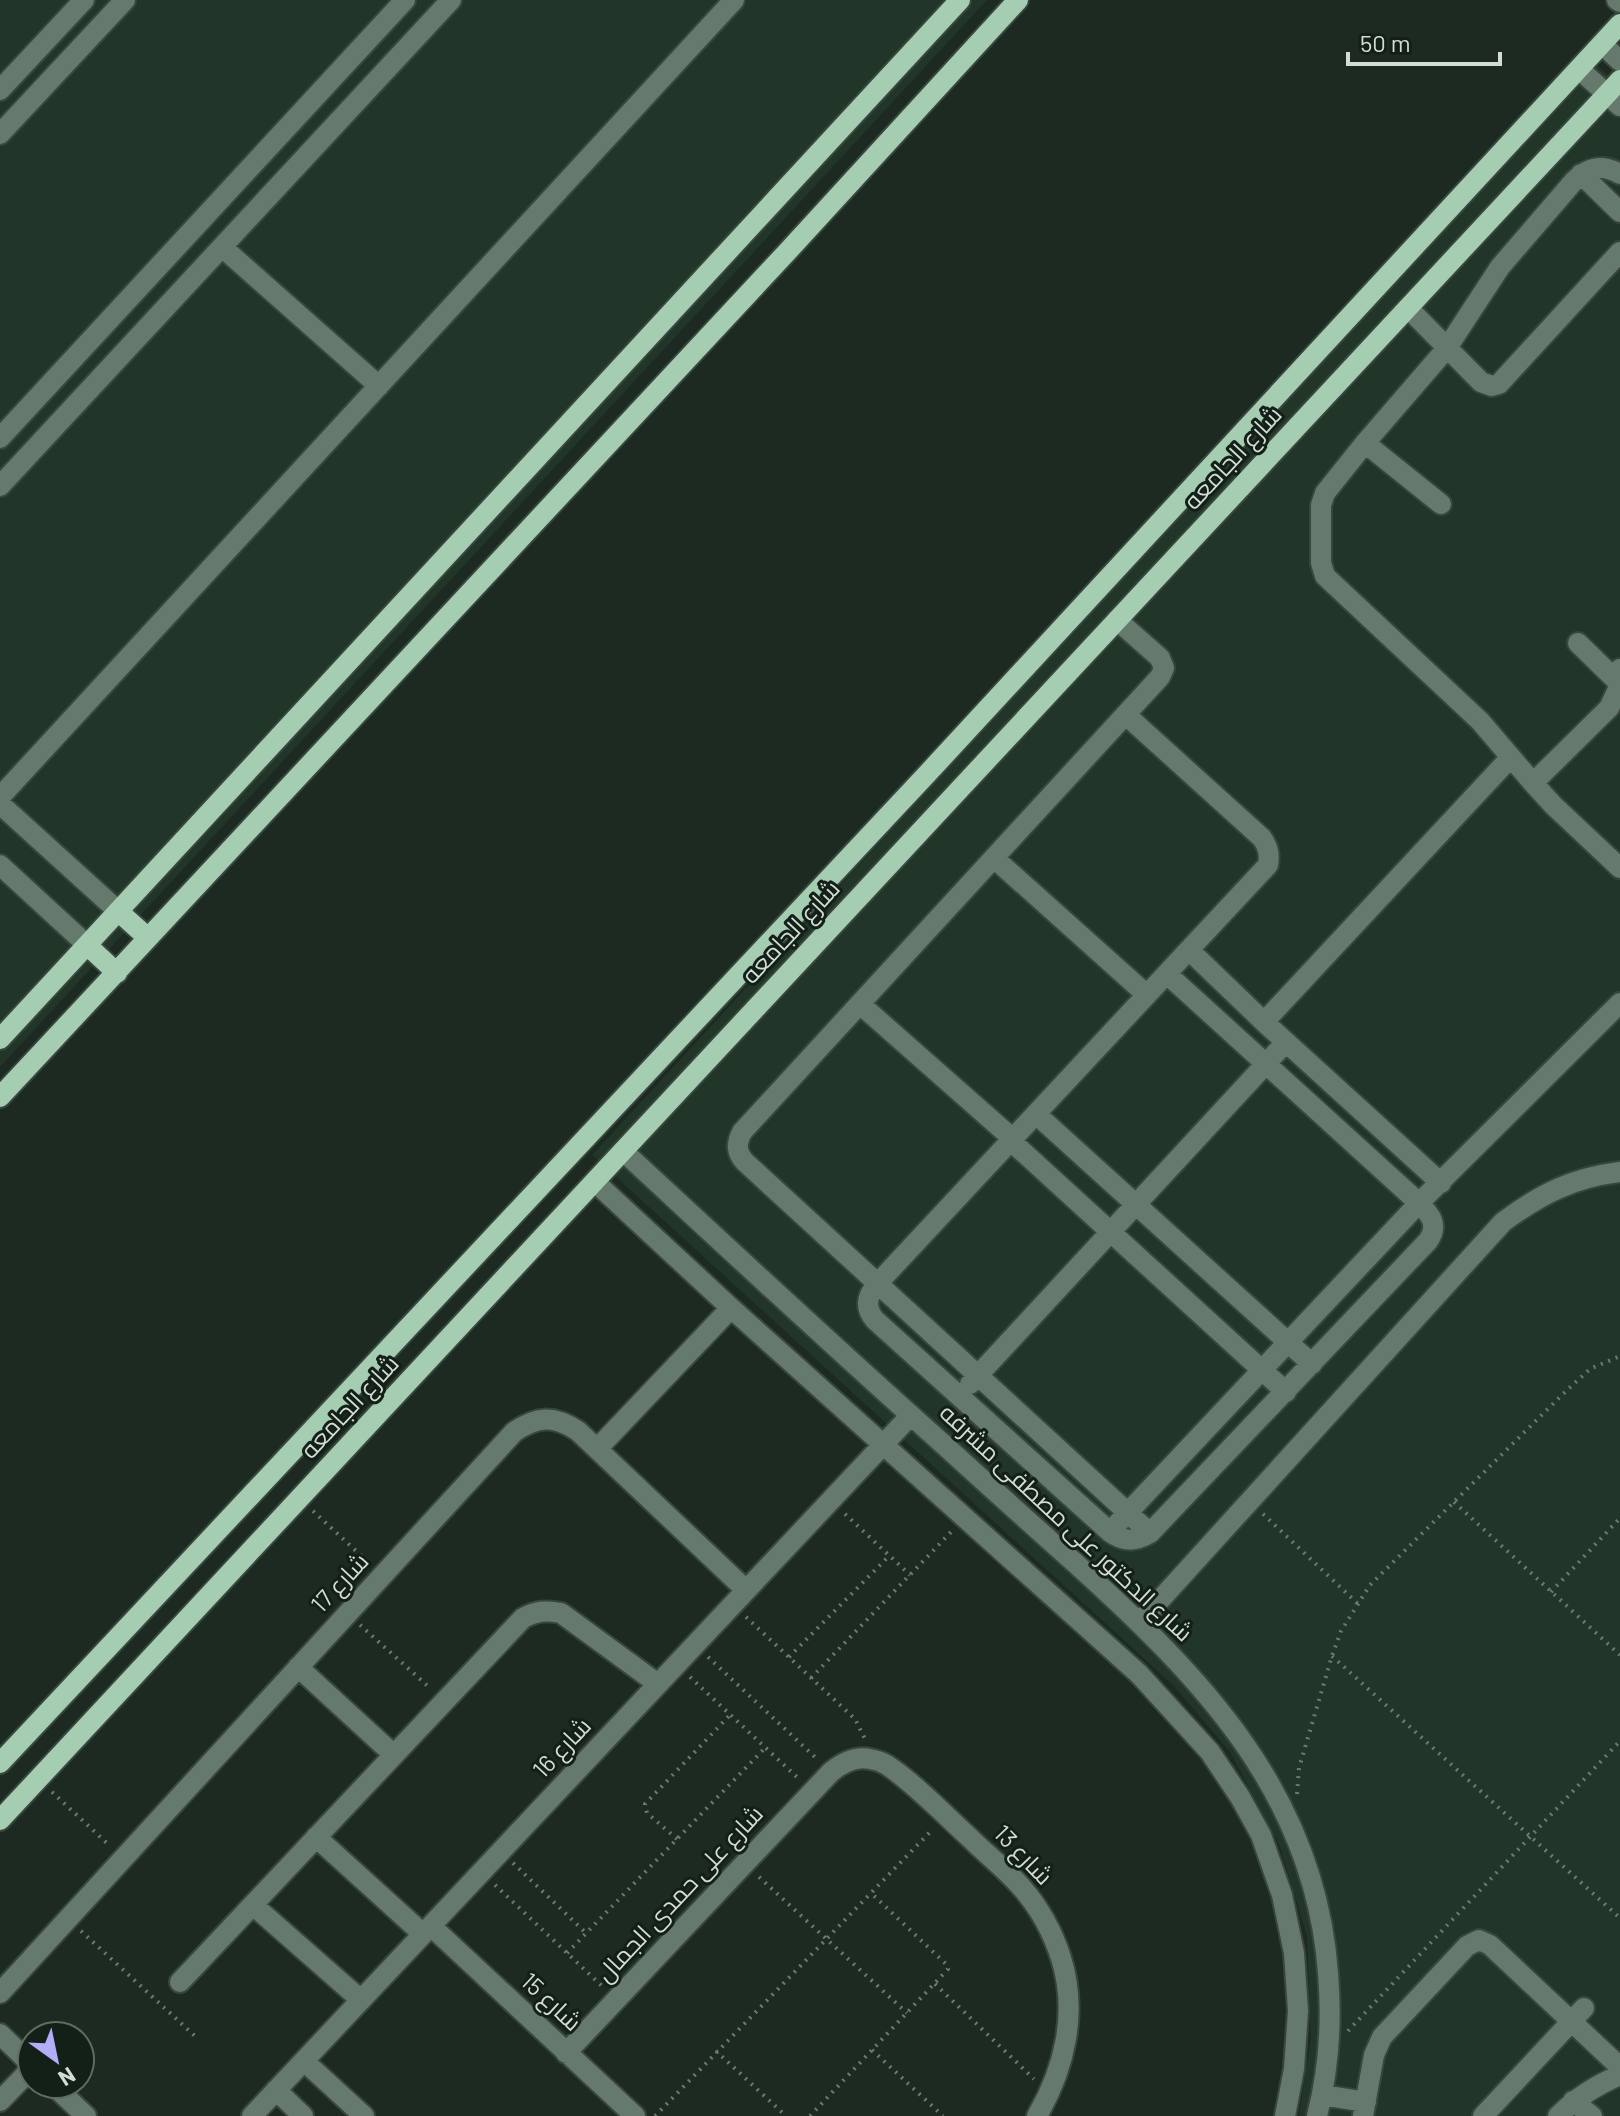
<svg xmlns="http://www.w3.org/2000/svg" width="1620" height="2116" viewBox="0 0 1620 2116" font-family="Barlow,Cairo,sans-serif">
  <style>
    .built { fill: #213628 }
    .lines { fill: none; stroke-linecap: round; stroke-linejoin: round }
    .minor-casing { stroke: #39463e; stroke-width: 24 }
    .major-casing { stroke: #39463e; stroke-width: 24 }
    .path { stroke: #6d7971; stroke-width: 4; stroke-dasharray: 2 6; stroke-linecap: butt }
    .minor { stroke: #65796c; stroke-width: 20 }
    .major { stroke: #a4cdb1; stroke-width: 20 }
    .labels { text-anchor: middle; stroke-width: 6; stroke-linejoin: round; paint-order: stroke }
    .street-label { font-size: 24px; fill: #d4dcd6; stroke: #132018 }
  </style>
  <rect width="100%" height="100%" fill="#1c2a21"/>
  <!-- built -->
  <path class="built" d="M0 0H987L0 1067Z
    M1597 65 1620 86V2116H1299L1311 2038 1307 1936 1279 1844 1230 1752 1173 1685 592 1155Z"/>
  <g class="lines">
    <defs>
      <path id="minor" d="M1617 0 1620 2
        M1602 44 1620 61
        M1579 69 1620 106
        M0 90 84 0
        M0 134 125 0
        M1581 174 1620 212
        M1620 174C1603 164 1588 167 1574 181L1500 267 1447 348 1365 443 1325 493 1321 505V563L1325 576 1480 721 1533 783 1609 708 1618 689 1620 669
        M222 247 379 386
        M1408 308 1481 382 1492 386 1499 384 1620 252
        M0 438 405 0
        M1365 443 1441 504
        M0 486 451 0
        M1117 620 1160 658 1164 668 1160 677 742 1132C736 1144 736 1152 745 1162L1150 1533
        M1578 643 1618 682
        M1126 715 1262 838C1268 847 1270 854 1268 865L878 1283C867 1295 864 1307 875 1320L1110 1532C1124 1542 1135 1542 1150 1533L1428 1241C1439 1225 1431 1215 1419 1203L1167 974
        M1533 783 1553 805 1620 868
        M0 797 734 0
        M0 804 118 911
        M994 858 1147 995
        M0 865 87 945
        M1189 950 1264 1022 1441 1183
        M860 1004 1013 1139
        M1264 1022 1511 757
        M1036 1114 1312 1364
        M1011 1141 1286 1392
        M623 1151C729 1249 835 1348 943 1444 987 1484 1030 1523 1074 1562 1201 1677 1315 1793 1328 1973 1332 2021 1329 2069 1317 2116
        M595 1182 731 1308 1139 1674 1210 1752 1240 1797 1261 1835 1282 1895 1294 1953 1298 2011 1294 2069 1285 2116
        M970 1384 1286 1042
        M597 1449 731 1308
        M1118 1523 1419 1203 1620 1003
        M1140 1622 1503 1222C1541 1194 1572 1178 1620 1172
        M298 1667 394 1755
        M316 1837 423 1934
        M253 1905 361 2000
        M431 1926 635 2116
        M180 1982 523 1618C536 1611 546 1610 561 1613L658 1684
        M0 1993 514 1432C537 1416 554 1415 578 1431L746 1590
        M0 2034 32 2065
        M566 2053 831 1772C842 1763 855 1756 870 1759 876 1760 882 1762 887 1765 914 1783 945 1815 970 1838 987 1855 1007 1870 1023 1889 1040 1909 1053 1933 1061 1958 1078 2012 1065 2068 1037 2116
        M304 2061 364 2116
        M52 2084 86 2116
        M276 2090 303 2116
        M1322 2095 1366 2102
        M0 2101 32 2068
        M1573 2101 1592 2116
        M252 2116 911 1415
        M1363 2116 1374 2055 1382 2037 1467 1946 1479 1940 1490 1945 1620 2067
        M1483 2116 1584 2008
        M1558 2116C1576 2098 1596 2085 1620 2075"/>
      <path id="major" d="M118 911 148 938
        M87 945 117 973
        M0 1039 960 0
        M0 1097 788 251 1018 0
        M0 1763 928 773 1620 24
        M0 1820 1620 80"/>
    </defs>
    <!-- minor casing -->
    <use href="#minor" class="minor-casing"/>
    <!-- major casing -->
    <use href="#major" class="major-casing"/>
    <!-- path -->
    <path class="path" d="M1454 1502 1620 1655
      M313 1511 368 1562
      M845 1514 910 1575
      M1263 1514 1358 1604
      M1551 1592 1620 1518
      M746 1617 855 1719 865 1739
      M360 1625 431 1689
      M1332 1656 1620 1918
      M708 1657 816 1758
      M789 1657 890 1555
      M690 1677 800 1780
      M811 1678 952 1531
      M52 1792 110 1846
      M1297 1794 1299 1768 1332 1656 1341 1631 1370 1585 1565 1392 1590 1369 1620 1356
      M677 1839 647 1813 645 1804 730 1715
      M513 1863 586 1933
      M759 1877 907 2013
      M495 1885 602 1986
      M81 1931 196 2037
      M567 1953 765 1748
      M935 1984 1034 2079
      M1348 2031 1620 1741
      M872 2050 943 2116
      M716 2051 786 2116
      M655 2116 933 1829
      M810 2116 948 1969 946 1964 871 1893"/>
    <!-- minor -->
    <use href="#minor" class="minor"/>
    <!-- major -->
    <use href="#major" class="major"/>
  </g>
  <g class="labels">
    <!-- street labels -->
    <g class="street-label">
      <text transform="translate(1233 458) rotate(-47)" y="8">شارع الجامعه</text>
      <text transform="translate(791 932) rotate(-47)" y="8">شارع الجامعه</text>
      <text transform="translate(350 1407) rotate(-47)" y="8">شارع الجامعه</text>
      <text transform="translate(1066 1523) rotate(43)" y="8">شارع الدكتور على مصطفى مشرفه</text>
      <text transform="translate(340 1583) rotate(-47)" y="8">شارع 17</text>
      <text transform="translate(562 1748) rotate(-47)" y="8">شارع 16</text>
      <text transform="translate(1023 1855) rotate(46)" y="8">شارع 13</text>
      <text transform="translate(680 1894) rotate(-47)" y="8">شارع على حمدى الجمال</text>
      <text transform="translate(551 2002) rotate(43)" y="8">شارع 15</text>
    </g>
  </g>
  <!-- north arrow -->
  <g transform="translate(56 2060) rotate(147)"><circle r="38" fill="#132018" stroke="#606b64" stroke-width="2"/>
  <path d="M0-6L14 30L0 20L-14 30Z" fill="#b3adf9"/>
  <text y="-12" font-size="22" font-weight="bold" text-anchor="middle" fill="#d4dcd6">N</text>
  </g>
  <!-- scale -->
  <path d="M1348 52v12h152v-12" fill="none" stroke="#d4dcd6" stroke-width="4"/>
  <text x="1360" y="52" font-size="24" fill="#d4dcd6" stroke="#132018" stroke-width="6" paint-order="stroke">50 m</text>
</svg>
